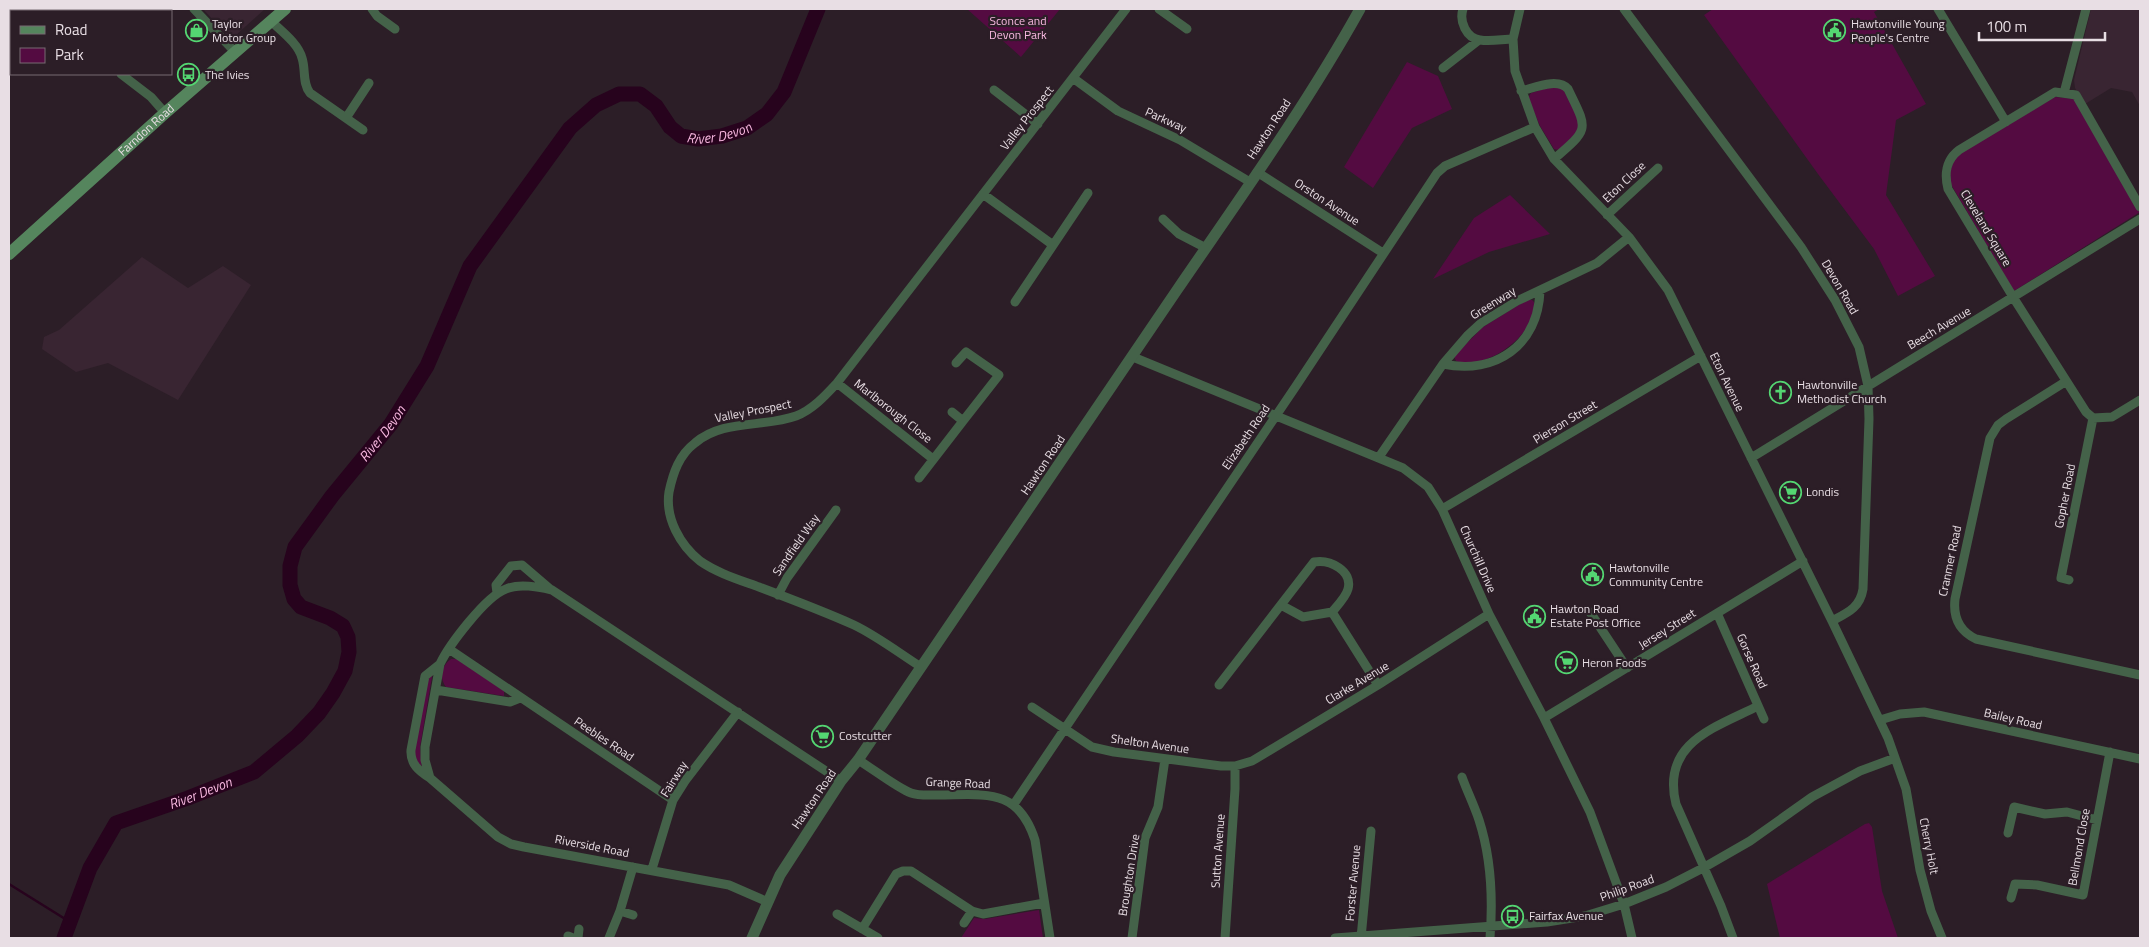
<svg xmlns="http://www.w3.org/2000/svg" width="2149" height="947" viewBox="0 0 2149 947" font-family="'Titillium Web',sans-serif">
  <style>
    .built { fill: #392532 }
    .green { fill: #540b41 }
    .lines { fill: none; stroke-linecap: round; stroke-linejoin: round }
    .stream { stroke: #27031d; stroke-width: 2.5 }
    .river { stroke: #27031d; stroke-width: 15 }
    .minor { stroke: #446249; stroke-width: 9 }
    .tertiary { stroke: #446249; stroke-width: 11 }
    .secondary { stroke: #55855d; stroke-width: 12 }
    .labels { text-anchor: middle; stroke-width: 4.5; stroke-linejoin: round; paint-order: stroke }
    .park-label { font-size: 12px; fill: #f9b9e1; stroke: #2c1e27 }
    .poi-label { font-size: 12px; fill: #e8dee4; stroke: #2c1e27; text-anchor: start }
    .street-label { font-size: 12px; fill: #e8dee4; stroke: #2c1e27 }
    .water-label { font-size: 14px; font-style: italic; fill: #f6b6de; stroke: #2c1e27 }
  </style>
  <rect width="100%" height="100%" fill="#2c1e27"/>
  <!-- built -->
  <path class="built" d="M203 9H265L236 35H227Z
    M2091 9H2140V106L2132 92 2111 88 2085 104 2075 88 2074 80Z
    M142 257 188 288 223 266 251 285 178 400 108 363 76 372 42 349 44 337 59 330Z"/>
  <!-- green -->
  <path class="green" d="M967 9H1060L1021 57Z
    M1713 9H1879L1874 12 1926 104 1896 120 1886 195 1935 276 1898 296 1874 249 1818 174 1704 15Z
    M1407 62 1438 76 1452 109 1412 128 1373 188 1344 167Z
    M1554 86 1563 89 1579 120 1578 131 1559 150 1554 149 1540 126 1528 98 1531 93Z
    M2055 97 2076 99 2140 212 2014 291 1949 181 1950 166 1958 154Z
    M1510 195 1550 234 1489 252 1433 279 1474 218Z
    M1527 300H1532L1534 302C1538 334 1485 372 1456 361L1454 356 1483 327Z
    M451 659H457L504 691V696L446 687C439 678 441 666 451 659Z
    M433 671 420 747 422 770 413 753 425 684Z
    M1869 823 1872 827 1882 891 1898 938H1780L1767 884 1865 824Z
    M1039 910 1043 938H961L974 918 985 919Z"/>
  <g class="lines">
    <!-- stream -->
    <path class="stream" d="M9 884 70 922"/>
    <!-- river -->
    <path class="river" id="s1" d="M64 938 90 868 116 823 188 798 254 772 297 736 319 713 333 693 345 671 349 652 348 637 343 626 330 618 301 607 294 599 290 585V566L295 547 332 496 391 424 427 366 470 266 570 128 596 105 619 94H640L656 106 670 127 681 136 698 139 722 136 747 128 767 114 784 92 818 9"/>
    <!-- minor -->
    <path class="minor" d="M50 9 53 11
      M194 9 235 52
      M372 9 377 16 395 29
      M1159 9 1187 29
      M1463 9C1459 21 1466 38 1480 40 1491 42 1503 39 1513 39
      M1520 9 1513 39 1515 71 1535 127 1554 159 1629 237 1668 290 1832 621 1888 738 1906 789 1920 870 1931 911 1942 938
      M1624 9 1801 247 1835 300 1859 347 1868 386 1869 419 1863 589C1860 608 1847 613 1832 621
      M1938 9 2006 122
      M271 21C281 31 298 43 302 58 306 70 302 83 310 93L363 130
      M1443 68 1479 40
      M121 74 151 97 165 113
      M1073 78 1118 111 1180 140 1250 182
      M994 90 1038 124
      M1521 91C1534 88 1558 77 1568 89 1588 130 1590 128 1554 159
      M2064 93 2086 9
      M346 118 369 83
      M1257 172 1383 253
      M983 194 1053 245
      M2140 207 2076 95 2055 92 1959 150C1946 160 1944 173 1948 189L2013 297 2086 412 2093 418 2112 417 2140 400
      M1607 215 1658 168
      M1163 219 1179 234 1206 248
      M1015 302 1088 193
      M1133 357 1403 468 1428 487 1442 509 1489 614 1544 718 1590 812 1624 904 1632 938
      M956 363 966 352 999 375 963 421
      M1443 364C1496 375 1538 345 1540 291
      M2065 382 2006 419 1998 425 1990 438 1955 599C1953 617 1959 631 1976 639L2140 675
      M837 383 933 459
      M1379 457 1443 364 1468 335 1481 323 1517 301 1597 263 1629 237
      M1751 458 2140 219
      M919 478 963 421 952 412
      M1442 509 1701 356
      M2069 580 2061 578 2093 418
      M497 593 496 585 511 566 522 565 550 589
      M778 595 787 578 836 510
      M1281 605 1303 617 1332 612
      M1590 612 1627 668
      M1717 613 1764 719
      M449 649 673 800
      M921 667C899 653 877 636 854 625 823 611 791 599 759 587 740 580 717 573 700 561 680 545 665 518 669 492 673 473 679 455 695 443 723 419 762 428 796 416 812 410 825 396 837 383L1126 9
      M1219 685 1314 562C1330 559 1353 571 1348 589 1346 597 1337 606 1332 612L1378 685
      M436 690 510 702 520 698
      M1032 707 1092 747 1114 752 1221 766H1235L1252 761 1378 685 1489 614
      M1544 718 1803 561
      M1880 720 1900 714 1924 712 2140 759
      M858 760C872 768 897 788 911 793 919 796 929 795 938 795 985 795 1018 787 1035 840L1050 938
      M1462 777C1467 791 1474 805 1479 820 1491 857 1493 899 1490 938
      M430 778C419 771 410 764 411 750L425 676 440 664
      M1014 804 1296 386 1437 173 1445 166 1535 127
      M2008 833 2014 807 2045 814 2067 812 2097 820
      M652 869 673 800 685 781 738 712
      M2011 898 2015 884 2037 885 2083 895 2110 752
      M768 902 729 885 524 847 511 844 498 837 430 778 425 760V747L440 664C449 645 486 596 506 589 519 583 538 587 552 590L841 781
      M620 911 633 915
      M837 914 878 938
      M964 923 972 911
      M862 929 896 874 903 871H911L972 911 983 914 1044 903
      M568 936 573 938
      M578 938 579 929
      M609 938 620 911 633 867
      M1132 938 1145 838 1158 807 1165 759
      M1225 938 1235 789V766
      M1335 938 1547 922 1585 916 1624 904 1666 887 1703 868 1750 841 1812 797 1860 771 1895 758
      M1361 938 1371 831
      M1733 938 1721 906 1676 804C1661 743 1714 728 1758 706"/>
    <!-- tertiary -->
    <path class="tertiary" d="M752 938 780 875 841 781 858 760C965 603 1072 447 1177 290 1240 198 1306 106 1360 9"/>
    <!-- secondary -->
    <path class="secondary" id="s2" d="M9 254 165 113 285 9"/>
  </g>
  <!-- icons -->
  <defs>
    <symbol id="shop-ring" viewBox="-11 -11 22 22"><circle r="9.5" fill="#2c1e27" stroke="#54d672" stroke-width="1.5"/><path d="M-5-2.5h2.3a2.7 3.5 0 0 1 5.4 0H5L5.5 6h-11ZM-1.5-2.5h3a1.5 2.3 0 0 0-3 0Z" fill="#54d672"/></symbol>
    <symbol id="civic-ring" viewBox="-11 -11 22 22"><circle r="9.5" fill="#2c1e27" stroke="#54d672" stroke-width="1.5"/><path d="M-.6-6.5H3V-4.5H.6V-3L4-1V1h2V6H-6V1h2V-1L-.6-3ZM-1.2 2.5V6h2.4V2.5Z" fill="#54d672"/></symbol>
    <symbol id="bus-ring" viewBox="-11 -11 22 22"><circle r="9.5" fill="#2c1e27" stroke="#54d672" stroke-width="1.5"/><path d="M-5-6H5V4H4V6H2V4H-2V6H-4V4H-5ZM-3.5-4V0h7V-4ZM-3.5 1.2v1.5H-2V1.2ZM2 1.2v1.5H3.5V1.2Z" fill="#54d672"/></symbol>
    <symbol id="church-ring" viewBox="-11 -11 22 22"><circle r="9.5" fill="#2c1e27" stroke="#54d672" stroke-width="1.5"/><path d="M-1.2-6h2.4v3.5h3.3v2.4h-3.3V6h-2.4V-.1h-3.3v-2.4h3.3Z" fill="#54d672"/></symbol>
    <symbol id="supermarket-ring" viewBox="-11 -11 22 22"><circle r="9.5" fill="#2c1e27" stroke="#54d672" stroke-width="1.5"/><path d="M-6-5.5h2.5l.6 2H6L4.5 2H-2.5L-4.4-4H-6ZM-1.5 3.2a1.3 1.3 0 1 0 .1 0ZM3 3.2a1.3 1.3 0 1 0 .1 0Z" fill="#54d672"/></symbol>
  </defs>
  <g fill-rule="evenodd">
    <use href="#shop-ring" x="184" y="18" width="25" height="25"/>
    <use href="#civic-ring" x="1822" y="18" width="25" height="25"/>
    <use href="#bus-ring" x="176" y="62" width="25" height="25"/>
    <use href="#church-ring" x="1768" y="380" width="25" height="25"/>
    <use href="#supermarket-ring" x="1778" y="480" width="25" height="25"/>
    <use href="#civic-ring" x="1580" y="562" width="25" height="25"/>
    <use href="#civic-ring" x="1522" y="604" width="25" height="25"/>
    <use href="#supermarket-ring" x="1554" y="650" width="25" height="25"/>
    <use href="#supermarket-ring" x="810" y="724" width="25" height="25"/>
    <use href="#bus-ring" x="1500" y="904" width="25" height="25"/>
  </g>
  <g class="labels">
    <!-- park labels -->
    <g class="park-label">
      <text x="1018" y="25">Sconce and<tspan x="1018" dy="14">Devon Park</tspan></text>
    </g>
    <!-- poi labels -->
    <g class="poi-label">
      <text x="212" y="28">Taylor<tspan x="212" dy="14">Motor Group</tspan></text>
      <text x="1851" y="28">Hawtonville Young<tspan x="1851" dy="14">People's Centre</tspan></text>
      <text x="205" y="79">The Ivies</text>
      <text x="1797" y="389">Hawtonville<tspan x="1797" dy="14">Methodist Church</tspan></text>
      <text x="1806" y="496">Londis</text>
      <text x="1609" y="572">Hawtonville<tspan x="1609" dy="14">Community Centre</tspan></text>
      <text x="1550" y="613">Hawton Road<tspan x="1550" dy="14">Estate Post Office</tspan></text>
      <text x="1582" y="667">Heron Foods</text>
      <text x="839" y="740">Costcutter</text>
      <text x="1529" y="920">Fairfax Avenue</text>
    </g>
    <!-- street labels -->
    <g class="street-label">
      <text transform="translate(1027 118) rotate(-52)" y="4">Valley Prospect</text>
      <text transform="translate(1166 120) rotate(24)" y="4">Parkway</text>
      <text transform="translate(1269 129) rotate(-57)" y="4">Hawton Road</text>
      <text dy="4" stroke="none"><textPath href="#s2" startOffset="185">Farndon Road</textPath></text>
      <text transform="translate(1624 182) rotate(-43)" y="4">Eton Close</text>
      <text transform="translate(1327 202) rotate(33)" y="4">Orston Avenue</text>
      <text transform="translate(1986 228) rotate(59)" y="4">Cleveland Square</text>
      <text transform="translate(1840 287) rotate(60)" y="4">Devon Road</text>
      <text transform="translate(1493 303) rotate(-32)" y="4">Greenway</text>
      <text transform="translate(1939 328) rotate(-31)" y="4">Beech Avenue</text>
      <text transform="translate(1727 382) rotate(64)" y="4">Eton Avenue</text>
      <text transform="translate(753 411) rotate(-11)" y="4">Valley Prospect</text>
      <text transform="translate(893 411) rotate(38)" y="4">Marlborough Close</text>
      <text transform="translate(1565 422) rotate(-31)" y="4">Pierson Street</text>
      <text transform="translate(1246 437) rotate(-56)" y="4">Elizabeth Road</text>
      <text transform="translate(1043 465) rotate(-56)" y="4">Hawton Road</text>
      <text transform="translate(2065 496) rotate(-79)" y="4">Gopher Road</text>
      <text transform="translate(796 545) rotate(-55)" y="4">Sandfield Way</text>
      <text transform="translate(1478 559) rotate(66)" y="4">Churchill Drive</text>
      <text transform="translate(1950 561) rotate(-78)" y="4">Cranmer Road</text>
      <text transform="translate(1667 629) rotate(-32)" y="4">Jersey Street</text>
      <text transform="translate(1752 661) rotate(66)" y="4">Gorse Road</text>
      <text transform="translate(1357 683) rotate(-31)" y="4">Clarke Avenue</text>
      <text transform="translate(2013 719) rotate(13)" y="4">Bailey Road</text>
      <text transform="translate(604 739) rotate(34)" y="4">Peebles Road</text>
      <text transform="translate(1150 744) rotate(8)" y="4">Shelton Avenue</text>
      <text transform="translate(674 779) rotate(-58)" y="4">Fairway</text>
      <text transform="translate(958 783) rotate(2)" y="4">Grange Road</text>
      <text transform="translate(814 799) rotate(-56)" y="4">Hawton Road</text>
      <text transform="translate(592 846) rotate(11)" y="4">Riverside Road</text>
      <text transform="translate(1929 846) rotate(79)" y="4">Cherry Holt</text>
      <text transform="translate(2079 847) rotate(-80)" y="4">Bellmond Close</text>
      <text transform="translate(1218 851) rotate(-86)" y="4">Sutton Avenue</text>
      <text transform="translate(1129 875) rotate(-81)" y="4">Broughton Drive</text>
      <text transform="translate(1353 883) rotate(-85)" y="4">Forster Avenue</text>
      <text transform="translate(1627 888) rotate(-20)" y="4">Philip Road</text>
    </g>
    <!-- water labels -->
    <g class="water-label">
      <text dy="5" stroke="none"><textPath href="#s1" startOffset="1251">River Devon</textPath></text>
      <text dy="5" stroke="none"><textPath href="#s1" startOffset="711">River Devon</textPath></text>
      <text dy="5" stroke="none"><textPath href="#s1" startOffset="216">River Devon</textPath></text>
    </g>
  </g>
  <!-- border -->
  <rect width="2149" height="947" fill="none" stroke="#e8dee4" stroke-width="20"/>
  <!-- legend -->
  <rect x="10" y="10" width="162" height="65" fill="#2c1e27" stroke="#776b73"/>
  <rect x="20" y="26" width="25" height="8" fill="#55855d" stroke="#776b73"/>
  <text x="55" y="35" font-size="15" fill="#e8dee4">Road</text>
  <rect x="20" y="48" width="25" height="15" fill="#540b41" stroke="#776b73"/>
  <text x="55" y="60" font-size="15" fill="#e8dee4">Park</text>
  <!-- scale -->
  <path d="M1979 32v8h126v-8" fill="none" stroke="#e8dee4" stroke-width="2.5"/>
  <text x="1986" y="32" font-size="15" fill="#e8dee4" stroke="#2c1e27" stroke-width="4" paint-order="stroke">100 m</text>
</svg>
